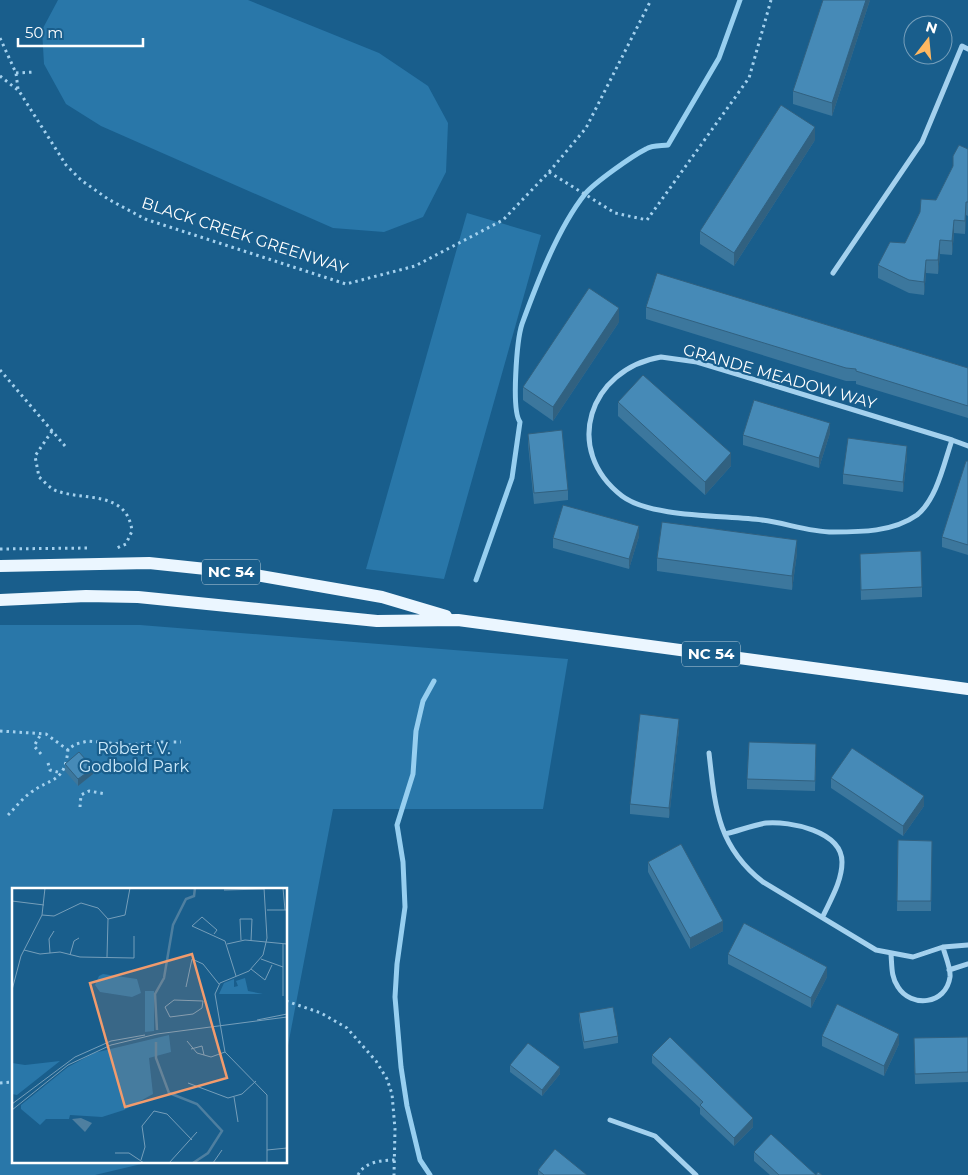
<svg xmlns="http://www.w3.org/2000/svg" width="968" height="1175" viewBox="0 0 968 1175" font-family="Montserrat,sans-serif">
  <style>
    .green { fill: #2977a9 }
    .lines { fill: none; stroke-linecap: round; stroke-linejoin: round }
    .stream { stroke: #97cff0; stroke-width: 5 }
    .path { stroke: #a4d1ee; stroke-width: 3; stroke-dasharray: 2.5 4; stroke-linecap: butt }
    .minor { stroke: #a4d1ee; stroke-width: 5 }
    .primary { stroke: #ebf6ff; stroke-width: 12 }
    .wall { fill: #3c779d }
    .shaded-wall { fill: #316180 }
    .building { fill: #468ab7; stroke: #316180 }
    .labels { text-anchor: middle; stroke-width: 4.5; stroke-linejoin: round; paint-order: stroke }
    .shield { fill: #195e8c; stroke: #bacfdc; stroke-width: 1 }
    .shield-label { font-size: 15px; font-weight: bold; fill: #fff }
    .street-label { font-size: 16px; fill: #fff; stroke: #195e8c }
    .park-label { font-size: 16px; fill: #cae8fa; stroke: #195e8c }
    .inset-river { fill: none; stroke: #4e7fa0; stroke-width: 2.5 }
    .inset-road { fill: none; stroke: #759eba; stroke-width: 1 }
    .view { fill: #f19b6d; fill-opacity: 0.15; stroke: #f19b6d; stroke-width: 2.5 }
    .inset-edge { fill: none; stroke: #fff; stroke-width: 2.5 }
  </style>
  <rect width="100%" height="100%" fill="#195e8c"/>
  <!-- green -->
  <path class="green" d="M58 0H248L379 53 428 86 448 123 446 172 423 217 384 232 333 228 101 126 66 104 44 64 42 30Z
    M467 213 541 235 444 579 366 569Z
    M0 625H140L568 659 543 809H333L286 1056V889H14V1161H154L95 1175H0Z"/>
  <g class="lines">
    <!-- stream -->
    <path class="stream" d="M476 580 512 478 520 422C511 410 517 339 522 324 537 283 558 228 585 194 594 183 632 156 646 149 652 145 662 146 668 145L719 58 740 0
      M430 1175 420 1160 407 1106 401 1067 395 997 397 964 405 907 403 862 397 825 413 774 416 731 423 701 434 681"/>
    <!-- path -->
    <path class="path" d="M0 38 16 73 18 89
      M16 73 35 72
      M0 76 19 91 66 165 81 180 108 199 145 219 346 284 415 266 503 220 549 172 586 128 651 0
      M549 172 615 213 647 220 749 78 771 0
      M0 370 65 446
      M52 431 35 456 39 477C44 481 50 489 57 491 84 501 127 490 132 531L126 544 117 548
      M0 549 91 548
      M0 731 46 734 68 750
      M41 754 34 746 41 734
      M48 763 50 770 61 773
      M80 807 81 795 89 791 106 794
      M8 815C15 808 22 799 30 793 51 777 65 784 68 749L76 744 88 741 131 745 152 742H181
      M286 1001 321 1013 347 1028 376 1061 387 1079 392 1094 395 1129 394 1175
      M0 1083 14 1082
      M358 1175C364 1162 382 1160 395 1160"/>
    <!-- minor -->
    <path class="minor" d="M833 273 922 142 962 46 968 49
      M661 357 697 362 952 440C944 463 937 499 917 515 893 532 861 532 833 532 809 532 786 523 762 520 726 515 651 518 622 496 562 450 589 369 661 357Z
      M952 440 968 446
      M709 753C715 806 717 846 763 882L876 950 913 957 943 947 968 945
      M725 834C738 831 753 825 766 823 790 821 842 831 842 862 842 881 831 899 823 916
      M891 954C892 966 891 977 898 987 911 1008 946 1005 950 977 951 968 945 956 943 947
      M949 970 968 964
      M610 1120 655 1136 696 1175"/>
    <!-- primary -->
    <path class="primary" d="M0 566 149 563 244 573 382 597 446 616
      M0 600 86 596 138 597 377 621 458 620 968 689"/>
  </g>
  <!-- wall -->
  <path class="wall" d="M870 0 832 116 793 104V91Z
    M815 140 734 266 700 244V231Z
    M968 149V216L966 215 965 234 954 233 952 255 940 254 938 274 926 273 924 295 909 293 878 278V265L905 243 936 200Z
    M646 307 968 368V418L856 384V381H846L646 319Z
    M619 322 553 421 523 400V387Z
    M618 402 731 466 705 495 618 416Z
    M830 433 819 468 743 445V435Z
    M528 434 568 490V500L534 504 528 444Z
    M907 456 903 492 843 484V474Z
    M968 461V555L942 547V537Z
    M639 536 629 569 553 548V538Z
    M797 553 792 590 657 571V558Z
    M860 564 922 587V597L861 600Z
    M679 729 669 818 630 814V804Z
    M816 754 815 791 747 789V779Z
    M65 764 93 774 78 786 65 771Z
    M831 778 924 806 903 836 831 788Z
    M898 840 932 841 931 911H897Z
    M648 862 723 931 690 949 648 872Z
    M728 954 827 977 811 1008 728 964Z
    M579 1013 618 1036V1043L584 1049 579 1019Z
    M822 1036 899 1044 884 1076 822 1046Z
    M968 1037V1082L915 1084 914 1049Z
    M652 1055 753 1127 734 1146 700 1114V1108L652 1063Z
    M510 1065 560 1074 542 1096 510 1072Z
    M754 1152 816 1175H822H770L754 1161Z
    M538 1170 587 1175H538Z"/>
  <!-- shaded-wall -->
  <path class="shaded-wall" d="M866 0H870L832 116V103Z
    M815 127V140L734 266V253Z
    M966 202V215L965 234V221Z
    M954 220V233L952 255V241Z
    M940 240V254L938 274V260Z
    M926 260V273L924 295V282Z
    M619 308V322L553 421V407Z
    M830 423V433L819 468V458Z
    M907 446V456L903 492V482Z
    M731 453V466L705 495V482Z
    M639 526V536L629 569V559Z
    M797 540V553L792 590V576Z
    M679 719V729L669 818V808Z
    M93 768V774L78 786V779Z
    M924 796V806L903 836V826Z
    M723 921V931L690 949V938Z
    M827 967V977L811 1008V998Z
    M899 1034V1044L884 1076V1066Z
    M560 1067V1074L542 1096V1090Z
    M753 1118V1127L734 1146V1138Z"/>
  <!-- building -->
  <path class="building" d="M823 0H866L832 103 793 91Z
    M781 105 815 127 734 253 700 231Z
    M959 145 968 149V202H966L965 221 954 220 952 241 940 240 938 260H926L924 282 909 280 878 265 890 242 905 243 920 212 921 199 936 200 953 166V156Z
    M657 273 968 368V406L856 371V369L846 368 646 307Z
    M589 288 619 308 553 407 523 387Z
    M643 375 731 453 705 482 618 402Z
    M754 400 830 423 819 458 743 435Z
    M562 430 568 490 534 493 528 434Z
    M848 438 907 446 903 482 843 474Z
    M966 461H968V545L942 537Z
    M563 505 639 526 629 559 553 538Z
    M662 522 797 540 792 576 657 558Z
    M921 551 922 587 861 590 860 554Z
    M640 714 679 719 669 808 630 804Z
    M749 742 816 744 815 781 747 779Z
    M852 748 924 796 903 826 831 778Z
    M79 752 93 768 78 779 65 764Z
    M898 840 932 841 931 901H897Z
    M681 844 723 921 690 938 648 862Z
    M744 923 827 967 811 998 728 954Z
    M837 1004 899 1034 884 1066 822 1036Z
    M613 1007 618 1036 584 1042 579 1013Z
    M670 1037 753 1118 734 1138 700 1105 703 1102 652 1055Z
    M968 1037V1072L915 1074 914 1038Z
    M528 1043 560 1067 542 1090 510 1065Z
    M771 1134 816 1175 818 1172 822 1175H779L754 1152Z
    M555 1149 587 1175H544L538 1170Z"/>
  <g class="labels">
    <!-- shield labels -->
    <g class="shield">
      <rect x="202" y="559.5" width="58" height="25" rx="4"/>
      <rect x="682" y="641.5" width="58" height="25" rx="4"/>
    </g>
    <g class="shield-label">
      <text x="231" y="577">NC 54</text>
      <text x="711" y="659">NC 54</text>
    </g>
    <!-- street labels -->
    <g class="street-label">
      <text transform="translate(245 235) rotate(18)" y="6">BLACK CREEK GREENWAY</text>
      <text transform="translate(780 376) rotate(16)" y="6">GRANDE MEADOW WAY</text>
    </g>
    <!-- park labels -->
    <g class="park-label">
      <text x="134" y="754">Robert V.<tspan x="134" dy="18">Godbold Park</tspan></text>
    </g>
  </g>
  <!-- overview -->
  <g transform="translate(12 888)">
    <rect width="275" height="275" fill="#195e8c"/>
    <path d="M91 86 125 91 129 105 120 109 88 104 83 97 87 88ZM233 90 236 103 251 106H207L212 95 222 91V99L226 98 224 93ZM133 103H142V143L133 144ZM157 147 159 164 137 170 141 206 112 222 90 229 58 227 57 231H34L28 237 9 221V217L56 179 82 165ZM48 173 5 207 0 206V175L13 177Z" fill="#2977a9"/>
    <path d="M69 230 80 235 73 244 60 231Z" fill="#4e7fa0"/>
    <path class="inset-river" d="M145 142 143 106 152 90 161 37 174 11 182 8 183 0M144 154V170L157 205 185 216 210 243 196 265 181 275"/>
    <path class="inset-road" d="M252 0 255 50 251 67 237 83 208 95 203 106 213 164 255 207V275M271 0 273 22M212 2 252 1M0 13 32 17M255 22H275M30 27 42 28 69 15 86 20 96 31 95 69M96 31 113 27 118 0M202 46 205 42 190 29 180 38 213 53 224 88M229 52 228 31H240L239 53M215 56 233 52 275 56M12 62 28 66 48 64 68 69 122 70V48M38 65 37 51 42 43M58 67 62 53 67 50M249 71 271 79M239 81 253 92 260 77M174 99 180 71 191 76 207 96M0 102 9 68 30 27 33 0M271 108V56M162 112 191 113 190 120 181 126 158 129 153 119ZM245 132 275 126M175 153 185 165 199 169 213 164M179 161 190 158 192 167M176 195 216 210 230 206 244 193M222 209 226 234M0 216 63 169 99 153 133 147M0 222 56 177 99 157 145 146 275 129M255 262 275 260M103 265H117L132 275M129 272 133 259 130 238 142 223 155 226 180 252M157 275 185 244M201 275 210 262"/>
    <path class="view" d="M180 66 215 190 113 219 78 95Z"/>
    <rect width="275" height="275" class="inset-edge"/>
  </g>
  <!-- north arrow -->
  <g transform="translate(928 40) rotate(16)"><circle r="24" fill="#195e8c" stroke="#759eba"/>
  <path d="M0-4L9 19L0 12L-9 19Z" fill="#ffb861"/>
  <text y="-8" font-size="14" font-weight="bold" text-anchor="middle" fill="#ffffff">N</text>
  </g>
  <!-- scale -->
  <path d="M18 38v8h125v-8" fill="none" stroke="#ffffff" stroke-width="2.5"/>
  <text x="25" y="38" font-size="15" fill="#ffffff" stroke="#195e8c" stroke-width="4" paint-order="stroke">50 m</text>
</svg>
